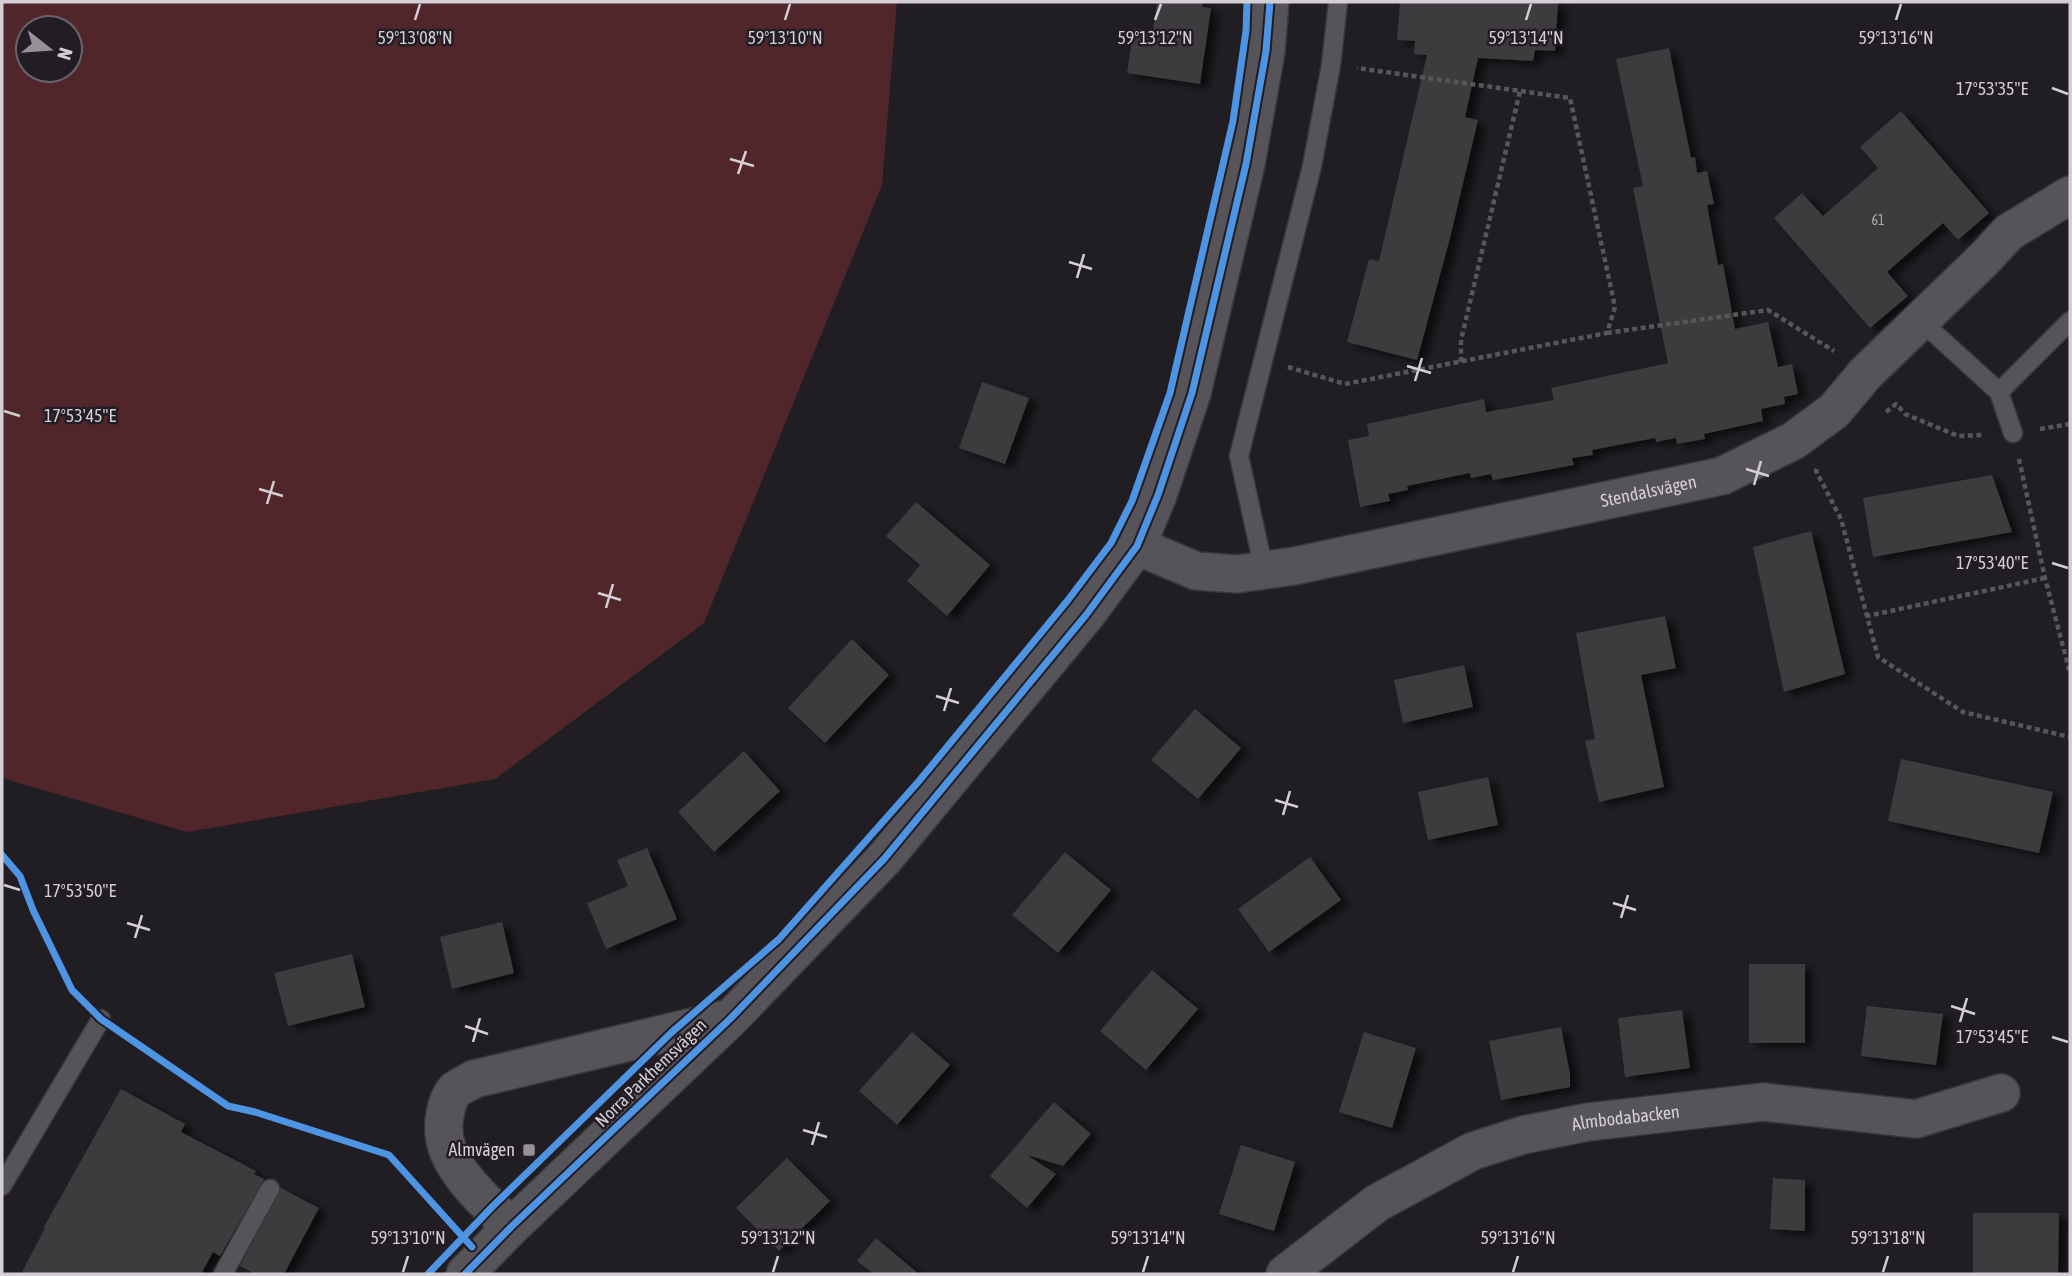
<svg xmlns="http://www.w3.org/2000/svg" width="2072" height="1276" viewBox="0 0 2072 1276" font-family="'Asap Condensed',sans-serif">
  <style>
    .green { fill: #51262b; fill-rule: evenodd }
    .building { fill: #3e3a3d; filter: url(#shadow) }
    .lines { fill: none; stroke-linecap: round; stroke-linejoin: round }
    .service-casing { stroke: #3b383c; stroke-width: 21 }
    .minor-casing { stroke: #3b383c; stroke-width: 40 }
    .path { stroke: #585659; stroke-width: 4.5; stroke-dasharray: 5 3.5; stroke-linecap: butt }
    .service { stroke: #575459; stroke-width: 18 }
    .minor { stroke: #575459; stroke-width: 37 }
    .cycleway-casing { stroke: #221c25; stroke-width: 11 }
    .cycleway { stroke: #4d94e3; stroke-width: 7 }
    .ticks { fill: none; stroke: #d3cfd5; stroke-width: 2.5 }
    .poi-dot { fill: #959197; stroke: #221c25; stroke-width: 2.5 }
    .labels { text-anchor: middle; stroke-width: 5; stroke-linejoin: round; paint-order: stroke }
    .number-label { font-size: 14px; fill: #aeaaaf }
    .street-label { font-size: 18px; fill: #d3cfd5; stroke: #221c25 }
    .poi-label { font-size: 18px; fill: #d3cfd5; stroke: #221c25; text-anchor: end }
    .ticks-label { font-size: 18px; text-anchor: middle; fill: #d3cfd5; stroke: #221c25; stroke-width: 5; stroke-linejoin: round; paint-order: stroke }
  </style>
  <defs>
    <filter id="shadow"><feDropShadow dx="8" dy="4.5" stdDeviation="3.5" flood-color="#0009"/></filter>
  </defs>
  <rect width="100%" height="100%" fill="#211e23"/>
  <!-- green -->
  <path class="green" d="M2 2H897L882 185 704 623 495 779 187 832 2 778ZM28 28H70V70H28Z"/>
  <!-- building -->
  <path class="building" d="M1157 2H1203L1202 7 1211 8 1200 84 1127 73 1134 28 1153 31Z
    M1400 2H1558L1555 51 1535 50 1533 61 1478 58 1465 117 1478 120 1450 238 1417 360 1347 342 1369 259 1379 261 1427 55 1414 54 1415 41 1397 40Z
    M1669 48 1691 158 1695 157 1697 173 1707 171 1714 204 1707 205 1718 265 1723 264 1735 329 1768 322 1778 367 1792 364 1798 394 1784 397 1785 404 1761 409 1763 421 1704 434 1705 439 1677 444 1676 438 1656 442 1655 438 1592 450 1593 455 1572 458 1574 465 1493 480 1491 474 1471 478 1470 473 1407 486 1408 490 1388 494 1390 501 1360 507 1348 440 1369 436 1367 424 1484 399 1486 412 1554 400 1551 388 1668 363 1633 188 1643 186 1616 59Z
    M1901 111 1989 213 1958 240 1943 223 1887 272 1908 296 1870 328 1774 218 1802 193 1823 216 1878 168 1860 147Z
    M982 382 1029 398 1005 464 959 448Z
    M1992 475 2012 532 1873 557 1863 498Z
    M916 502 990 565 947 616 907 581 920 565 886 536Z
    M1811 531 1845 674 1784 692 1753 547Z
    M1665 616 1676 668 1641 675 1664 787 1599 802 1585 741 1595 739 1576 633Z
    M852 639 889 675 825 743 788 708Z
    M1464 665 1473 707 1403 723 1394 680Z
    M1195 709 1241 748 1198 799 1151 760Z
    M744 751 780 791 714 852 678 812Z
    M1901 759 2053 792 2039 853 1888 821Z
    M1488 777 1498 825 1428 840 1418 792Z
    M647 848 677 919 606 949 587 903 628 886 617 860Z
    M1065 852 1111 890 1058 953 1012 915Z
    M1310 857 1341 900 1269 952 1238 909Z
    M502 922 514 973 452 989 440 937Z
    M352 954 365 1007 288 1026 274 973Z
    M1749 964H1805V1043H1749Z
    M1152 970 1198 1009 1146 1070 1100 1031Z
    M1867 1006 1943 1014 1936 1065 1861 1056Z
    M1682 1010 1690 1068 1625 1077 1618 1018Z
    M1561 1027 1570 1074V1087L1501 1100 1489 1041Z
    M912 1032 950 1065 897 1125 859 1091Z
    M1364 1032 1416 1048 1392 1128 1339 1112Z
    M121 1089 185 1124 181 1132 256 1171 254 1174 264 1179 220 1256 213 1252 201 1274H21L45 1228 44 1227Z
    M1054 1102 1091 1134 1063 1166 1027 1155 1056 1174 1027 1208 990 1176Z
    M1241 1145 1295 1162 1274 1231 1219 1214Z
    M787 1158 830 1201 779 1251 736 1208Z
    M1773 1178 1805 1180V1231L1770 1229Z
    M281 1188 319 1208 284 1274H255L240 1266Z
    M1973 1213H2059L2058 1274H1973Z
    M876 1238 919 1274H874L857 1261Z"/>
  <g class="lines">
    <defs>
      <path id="service" d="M1921 321 1999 392 2013 433
        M1999 392 2070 321
        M1264 570 1239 456 1312 166 1331 65 1338 2
        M2 1186 101 1019
        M223 1274 270 1189"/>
      <g id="minor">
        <path id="s1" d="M1137 546 1196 571 1237 574 1294 566 1722 476 1793 441 1834 411 1865 374 1983 260 2009 232 2070 195"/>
        <path d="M511 1227C483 1198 435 1161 445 1115 446 1107 449 1097 455 1090 460 1086 468 1083 474 1079L730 1018"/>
        <path d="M465 1274 511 1227 731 1018 884 859 1086 615 1137 546 1158 495 1192 393 1246 164 1266 51 1270 2"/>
        <path id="s2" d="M1285 1274 1377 1203 1473 1151 1523 1135 1588 1122 1763 1102 1916 1119 2001 1093"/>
      </g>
    </defs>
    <!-- service casing -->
    <use href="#service" class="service-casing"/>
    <!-- minor casing -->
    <use href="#minor" class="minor-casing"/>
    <!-- path -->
    <path class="path" d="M1607 333 1768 310 1834 351
      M1461 362V340L1520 91
      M1288 367 1345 384 1607 333 1615 307 1570 98 1357 68
      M1886 412 1896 404 1905 414 1958 436 1984 435
      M2040 429 2070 424
      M2019 459 2045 578 2070 673
      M1817 469 1816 471 1841 519 1867 616
      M2045 578 1867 616 1878 657 1963 712 2070 737"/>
    <!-- service -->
    <use href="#service" class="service"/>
    <!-- minor -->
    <use href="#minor" class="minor"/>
    <defs>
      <path id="cycleway" d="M2 855 20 876 33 910 72 990 101 1019 228 1106 255 1112 389 1155 472 1247
        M428 1274 492 1207 672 1032 779 939 919 781 1068 600 1111 543 1132 501 1170 393 1233 121 1246 31 1247 2
        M465 1274 511 1227 731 1018 884 859 1086 615 1137 546 1158 495 1192 393 1246 164 1266 51 1270 2"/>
    </defs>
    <!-- cycleway casing -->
    <use href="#cycleway" class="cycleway-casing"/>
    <!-- cycleway -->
    <use href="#cycleway" class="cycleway"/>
  </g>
  <!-- ticks -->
  <path class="ticks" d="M415 20 420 4M785 20 790 4M1155 20 1161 4M1526 20 1531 4M1896 20 1901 4M2052 88 2068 94M730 159 754 166M738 174 746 151M1069 262 1092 269M1077 278 1084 254M1407 366 1431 373M1415 381 1422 358M4 411 20 416M1746 469 1769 476M1754 485 1761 461M259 489 283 496M267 504 274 481M2052 563 2068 568M598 593 621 600M606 608 613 584M936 696 959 703M944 711 951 688M1275 800 1298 807M1283 815 1290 791M4 885 20 890M1613 903 1636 910M1621 918 1628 895M127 923 150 930M135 938 142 915M1951 1006 1975 1014M1960 1022 1967 998M465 1026 488 1034M2052 1037 2068 1042M473 1042 480 1018M803 1130 827 1137M812 1145 819 1122M403 1272 408 1256M773 1272 778 1256M1143 1272 1148 1256M1513 1272 1518 1256M1883 1272 1888 1256"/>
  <!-- markers -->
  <rect class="poi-dot" x="522" y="1143" width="14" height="14" rx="3.5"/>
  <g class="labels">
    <!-- number labels -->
    <g class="number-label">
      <text x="1878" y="225">61</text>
    </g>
    <!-- street labels -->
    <g class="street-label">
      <text dy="6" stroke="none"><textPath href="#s1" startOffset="525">Stendalsvägen</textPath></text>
      <text transform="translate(651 1073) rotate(-44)" y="6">Norra Parkhemsvägen</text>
      <text dy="6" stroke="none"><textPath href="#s2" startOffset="382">Almbodabacken</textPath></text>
    </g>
    <!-- poi labels -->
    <g class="poi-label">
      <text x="515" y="1156">Almvägen</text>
    </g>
  </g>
  <g class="ticks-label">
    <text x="415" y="44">59°13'08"N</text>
    <text x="785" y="44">59°13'10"N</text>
    <text x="1155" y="44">59°13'12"N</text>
    <text x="1526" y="44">59°13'14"N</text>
    <text x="1896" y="44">59°13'16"N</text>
    <text x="1992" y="95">17°53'35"E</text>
    <text x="80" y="422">17°53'45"E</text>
    <text x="1992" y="569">17°53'40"E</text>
    <text x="80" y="897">17°53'50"E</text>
    <text x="1992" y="1043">17°53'45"E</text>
    <text x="408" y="1244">59°13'10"N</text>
    <text x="778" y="1244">59°13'12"N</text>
    <text x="1148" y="1244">59°13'14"N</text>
    <text x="1518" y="1244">59°13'16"N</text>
    <text x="1888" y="1244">59°13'18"N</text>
  </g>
  <!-- border -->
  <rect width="2072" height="1276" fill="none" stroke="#d3cfd5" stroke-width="7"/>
  <!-- north arrow -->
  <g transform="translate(49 49) rotate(107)"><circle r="33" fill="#221c25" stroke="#69646b" stroke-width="2"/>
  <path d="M0-5L12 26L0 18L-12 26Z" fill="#959197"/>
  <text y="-10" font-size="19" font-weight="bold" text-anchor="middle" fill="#d3cfd5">N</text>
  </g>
</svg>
